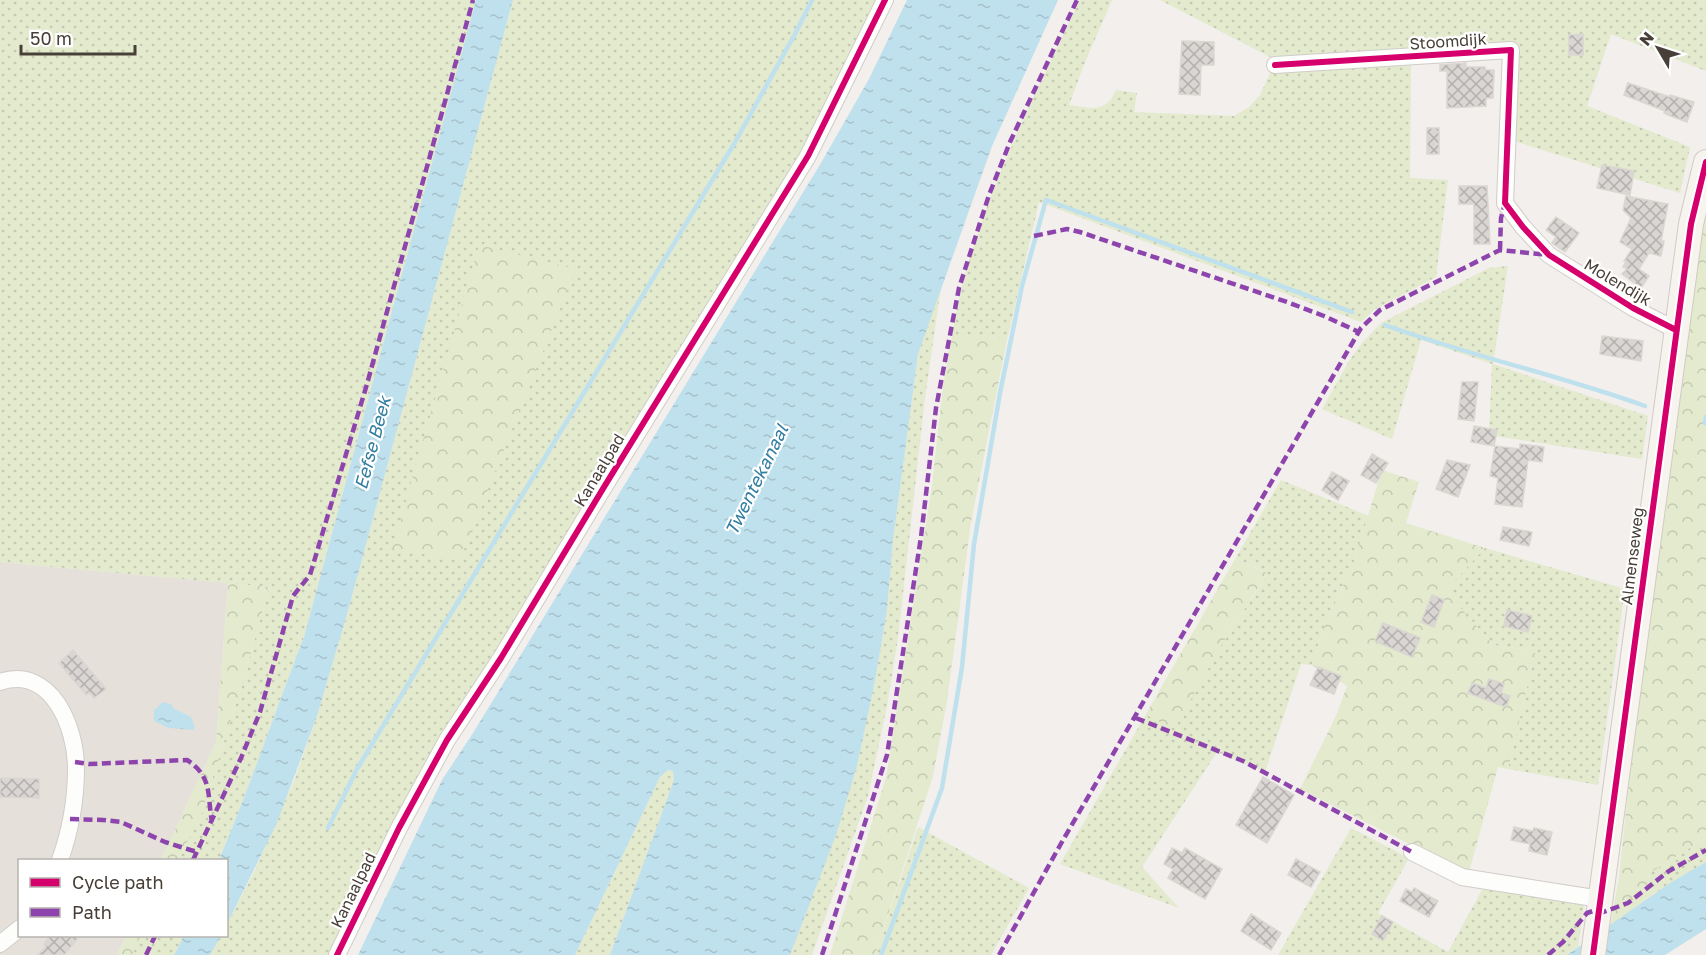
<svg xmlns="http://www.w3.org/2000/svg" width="1706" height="955" viewBox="0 0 1706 955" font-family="'Golos Text',sans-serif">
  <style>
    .residential { fill: #e5e0da }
    .grass { fill: url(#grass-dots) }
    .forest { fill: url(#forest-crowns) }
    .water { fill: url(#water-ripples) }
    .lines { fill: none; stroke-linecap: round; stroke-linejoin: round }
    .stream { stroke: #bfe0ed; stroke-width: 4.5 }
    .building { fill: url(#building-cross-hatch); stroke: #dad6d2; stroke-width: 1.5 }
    .street-casing { stroke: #d0cdc9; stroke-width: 18 }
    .secondary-casing { stroke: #d0cbc3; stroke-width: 26 }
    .street { stroke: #fdfdfc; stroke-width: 16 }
    .secondary { stroke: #f7f4ef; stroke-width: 24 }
    .quiet { stroke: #8e44ad; stroke-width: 4.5; stroke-dasharray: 9 4.5; stroke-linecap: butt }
    .cycleway-casing { stroke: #fff; stroke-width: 10 }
    .cycleway { stroke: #d6006c; stroke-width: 6 }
    .labels { text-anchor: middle; stroke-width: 4.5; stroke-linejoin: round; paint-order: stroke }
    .street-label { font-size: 16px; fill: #484038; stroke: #fff }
    .water-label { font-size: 18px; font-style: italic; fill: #317ea0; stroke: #fff }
  </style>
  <defs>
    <pattern id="grass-dots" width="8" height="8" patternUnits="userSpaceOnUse" patternTransform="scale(1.5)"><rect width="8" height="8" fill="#e3eacd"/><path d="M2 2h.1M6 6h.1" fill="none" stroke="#c4cab1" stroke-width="1.8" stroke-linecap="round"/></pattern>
    <pattern id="forest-crowns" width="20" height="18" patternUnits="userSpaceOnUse" patternTransform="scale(1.5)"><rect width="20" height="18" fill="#e3eacd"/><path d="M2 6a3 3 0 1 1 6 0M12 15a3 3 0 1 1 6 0" fill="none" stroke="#c4cab1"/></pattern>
    <pattern id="water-ripples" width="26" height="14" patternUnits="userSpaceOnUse" patternTransform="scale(1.5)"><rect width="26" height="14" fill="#bfe0ed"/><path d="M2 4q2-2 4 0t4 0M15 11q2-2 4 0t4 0" fill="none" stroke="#a6c1cc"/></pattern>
    <pattern id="building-cross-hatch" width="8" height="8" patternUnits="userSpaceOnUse" patternTransform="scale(1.5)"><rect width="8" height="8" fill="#dad6d3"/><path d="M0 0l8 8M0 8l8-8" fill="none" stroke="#b3afac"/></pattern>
  </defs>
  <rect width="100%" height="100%" fill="#f2efec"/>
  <!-- residential -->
  <path class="residential" d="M0 562 228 583 216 742 161 860H20V936H126L117 955H0Z"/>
  <!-- grass -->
  <path class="grass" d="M0 0H476L304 637C275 711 250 787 219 860H178L201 814 241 688 269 587 0 562Z
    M513 0H879L816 126 748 239 331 955H210L221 936H226L227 924 255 870 295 778 317 716 348 611Z
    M1080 0H1112L1083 67 1069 105C1091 108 1106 114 1116 90L1137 93 1134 112 1234 116 1249 107 1260 95 1270 73 1411 62 1410 178 1448 180 1436 277 1374 310 1361 322 1039 202 1007 340 983 335H952C972 216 1029 107 1080 0Z
    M1160 0H1706V71L1611 34 1587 106 1690 147 1680 193 1514 141 1515 44 1273 62 1272 58Z
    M1508 266 1493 364 1648 416 1642 459 1489 435 1492 364 1421 340 1392 439 1322 409 1349 361 1362 343 1381 323 1489 268Z
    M941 287 925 398 898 638 887 706 868 796 812 955H790L857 765 875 681 887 610 893 540 918 354Z
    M1281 480 1369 516 1353 564 1322 632 1312 665 1301 664 1265 772 1217 752 1142 867 1179 908 1060 864 1146 714 1155 720 1224 641 1266 576V572L1235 559Z
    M1485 548 1625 589 1598 785 1508 769 1535 653 1529 650 1493 645 1450 596 1449 589 1455 580Z
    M668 770H673L674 780 610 955H575L660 777Z
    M918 827 1029 888 991 955H875Z
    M1351 828 1409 858 1378 913 1448 952 1483 888 1573 899 1584 906 1578 947 1567 955H1278Z
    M1706 838V862L1655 893 1648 874Z
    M141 936H184L174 955H132Z"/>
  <!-- forest -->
  <path class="forest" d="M1706 193V838L1648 874 1655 893 1610 926 1619 878 1649 589Z
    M479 245 576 269 460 560 392 549Z
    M952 335H983L1007 340 971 522 947 701 933 776 875 955H830L886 778 932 485 943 386Z
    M1382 470 1419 482 1406 523 1485 548 1455 580 1449 589 1450 596 1493 645 1529 650 1535 653 1508 769 1498 767 1469 872 1447 863 1300 789 1336 716 1347 686 1312 665 1322 632 1353 564Z
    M1235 559 1267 573 1266 575 1224 641 1175 728 1155 720 1146 714Z
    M228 583 269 587 241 688 201 815 178 860H161L216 742Z
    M126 936H141L132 955H117Z"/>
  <!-- water -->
  <path class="water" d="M476 0H513L348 611 317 716 276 825 227 924 226 860H219C250 787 275 711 304 637Z
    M907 0H1058L992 146 918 354 893 540 887 610 875 681 857 766 836 835 790 955H610L674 780 673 771 668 770 660 777 575 955H358L442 780 473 733 821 163 869 79Z
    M163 702 171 704 173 708 191 717 195 727 193 730 169 728 154 721V710Z
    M1706 862V929L1665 955H1567L1670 883Z
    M184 936H221L210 955H174Z"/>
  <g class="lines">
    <!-- stream -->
    <path class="stream" d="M1385 325C1470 356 1559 375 1645 406
      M1705 423 1706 417
      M328 828 357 769 734 144 795 34 812 0
      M881 955 942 788 962 667 974 544 1000 393 1022 286 1046 200 1352 312"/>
  </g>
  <!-- building -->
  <path class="building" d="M1583 34V55H1569V35Z
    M1182 41 1214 42V65H1201L1200 95 1179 94Z
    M1466 63V67H1485V70H1494L1493 98H1486V106L1447 108V71H1440V65Z
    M1628 83 1670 97V95L1694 102 1687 122 1668 115 1664 113 1665 111 1624 95Z
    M1427 128H1439V154H1427Z
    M1602 165 1634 171 1630 195 1597 188Z
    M1459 186H1487L1490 244H1474V204H1459Z
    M1626 196 1668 204 1661 241H1664L1661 256 1649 253 1639 269 1649 276 1641 288 1622 274 1627 269 1623 267 1626 262 1624 261 1632 249 1620 242 1631 218 1623 210Z
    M1556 217 1579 233 1565 252 1552 243 1556 237 1546 230Z
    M1602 336 1643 341 1641 361 1600 354Z
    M1462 382H1478L1474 421 1458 419Z
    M1474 426 1497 430 1494 446 1471 442Z
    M1520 444 1544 447 1542 462 1528 460 1522 507 1495 504 1498 478 1490 476 1495 446 1520 449Z
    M1372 454 1388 463 1376 483 1361 475Z
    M1447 460 1470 465 1458 497 1436 489Z
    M1332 472 1349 481 1338 500 1322 490Z
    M1503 527 1532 532 1529 546 1500 540Z
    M1432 595 1444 600 1434 627 1421 622Z
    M1507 610 1532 616 1528 632 1504 626Z
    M1383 623 1420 638 1412 657 1375 641Z
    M73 650 106 689 94 698 89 692 86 695 59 663Z
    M1318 667 1341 676 1334 694 1310 685Z
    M1489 679 1504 684 1501 693 1510 696 1506 707 1468 693 1472 683 1486 688Z
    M1263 777 1294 795 1267 843 1236 825Z
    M0 778 39 779V798L0 797Z
    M1514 827 1533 831 1534 828 1552 832 1547 855 1529 851 1530 844 1511 840Z
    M1172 848 1182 853 1185 848 1222 869 1205 899 1168 878 1173 869 1164 864Z
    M1296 859 1320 872 1311 887 1288 875Z
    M1414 888 1438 901 1429 917 1400 901 1406 889 1412 892Z
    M1251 914 1281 933 1271 950 1241 931Z
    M1382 916 1393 922 1383 941 1372 934Z
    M50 936H80L64 955H38L46 946 44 944Z"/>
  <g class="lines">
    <defs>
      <path id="street" d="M1275 65 1511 50 1505 203 1523 227 1549 255 1633 308 1676 330
        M0 682C51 665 76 727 76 768 76 798 70 832 60 860
        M1412 852 1462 877 1600 899
        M0 944 20 928
        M337 955 399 828 447 740 501 658 604 487 808 156 885 0"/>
      <path id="secondary" d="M1593 955 1691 224 1706 162"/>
    </defs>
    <!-- street casing -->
    <use href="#street" class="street-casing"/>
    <!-- secondary casing -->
    <use href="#secondary" class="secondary-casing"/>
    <!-- street -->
    <use href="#street" class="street"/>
    <!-- secondary -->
    <use href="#secondary" class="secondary"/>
    <!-- quiet -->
    <path class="quiet" d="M1034 236 1067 229 1080 232 1287 302 1324 316 1359 332
      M1500 250 1501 218 1505 203
      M1136 718 1243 761 1412 852
      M75 762 89 764 187 760C213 777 207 795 212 822
      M70 819 103 820 121 822 165 842 197 852
      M193 860 241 758 260 712 293 596 310 575 367 384 473 0
      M1598 914 1628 903 1669 871 1706 850
      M146 955 155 936
      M822 955 887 755 921 537 936 408 959 288 989 195 1010 142 1077 0
      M999 955 1063 840 1361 328 1380 310 1500 250 1549 255
      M1548 955 1563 942 1587 913 1599 909"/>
    <defs>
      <path id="cycleway" d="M1275 65 1511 50 1505 203 1523 227 1549 255 1633 308 1676 330
        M337 955 399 828 447 740 501 658 604 487 808 156 885 0
        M1593 955 1691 224 1706 162"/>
    </defs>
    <!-- cycleway casing -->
    <use href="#cycleway" class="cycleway-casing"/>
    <!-- cycleway -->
    <use href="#cycleway" class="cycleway"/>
  </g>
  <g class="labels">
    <!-- street labels -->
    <g class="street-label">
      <text transform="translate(1448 41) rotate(-4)" y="6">Stoomdijk</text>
      <text transform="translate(1618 282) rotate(31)" y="6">Molendijk</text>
      <text transform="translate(599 470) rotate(-59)" y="6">Kanaalpad</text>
      <text transform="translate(1632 556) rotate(-83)" y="6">Almenseweg</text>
      <text transform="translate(353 890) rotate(-64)" y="6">Kanaalpad</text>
    </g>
    <!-- water labels -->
    <g class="water-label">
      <text transform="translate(373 443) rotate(-75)" y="6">Eefse Beek</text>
      <text transform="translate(757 480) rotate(-64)" y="6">Twentekanaal</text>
    </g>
  </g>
  <!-- legend -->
  <rect x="18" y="859" width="210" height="78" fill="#ffffff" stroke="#b6b3af" stroke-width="1.5"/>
  <rect x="30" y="878" width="30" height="9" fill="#d6006c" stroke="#b6b3af" stroke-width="1.5"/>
  <text x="72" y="889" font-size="18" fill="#484038">Cycle path</text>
  <rect x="30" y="908" width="30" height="9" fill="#8e44ad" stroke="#b6b3af" stroke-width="1.5"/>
  <text x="72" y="919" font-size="18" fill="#484038">Path</text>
  <!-- north arrow -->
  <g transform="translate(1658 48) rotate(309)" stroke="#ffffff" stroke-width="4.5" paint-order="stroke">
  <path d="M0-4.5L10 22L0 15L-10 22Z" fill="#484038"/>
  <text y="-9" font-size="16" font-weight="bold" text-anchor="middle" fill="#484038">N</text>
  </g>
  <!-- scale -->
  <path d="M21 45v9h114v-9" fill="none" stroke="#484038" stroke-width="3"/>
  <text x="30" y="45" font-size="18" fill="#484038" stroke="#ffffff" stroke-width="4.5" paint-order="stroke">50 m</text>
</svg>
